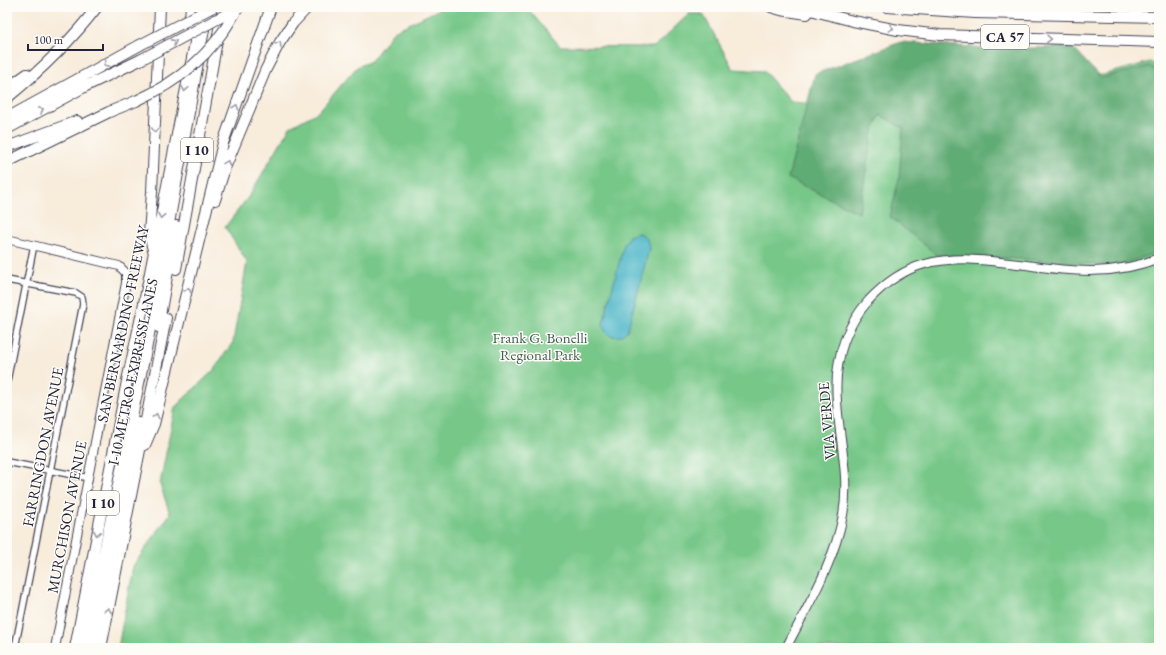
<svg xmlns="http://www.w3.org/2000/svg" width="1166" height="655" viewBox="0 0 1166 655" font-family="'EB Garamond',serif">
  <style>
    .green { fill: #77c788; stroke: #4c7462 }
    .forest { fill: #61ac74; stroke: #426758 }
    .water { fill: #4bb6c8; stroke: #366c82 }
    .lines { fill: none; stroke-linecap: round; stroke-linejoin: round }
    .street-casing { stroke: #424053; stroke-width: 8 }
    .secondary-casing { stroke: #424053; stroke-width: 10 }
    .highway-casing { stroke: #424053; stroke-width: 12 }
    .street { stroke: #fff; stroke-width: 5.5 }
    .secondary { stroke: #fff; stroke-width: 8 }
    .highway { stroke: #fff; stroke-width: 10 }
    .highway-bridge-casing { stroke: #424053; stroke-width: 12; stroke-linecap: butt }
    .highway-bridge { stroke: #fff; stroke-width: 10 }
    .oneway { stroke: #9c9ca7 }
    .labels { text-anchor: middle; stroke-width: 3; stroke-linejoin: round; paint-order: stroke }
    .shield { fill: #fdfcf7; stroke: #646373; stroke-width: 1 }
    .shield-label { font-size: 14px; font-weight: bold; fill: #22223b }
    .street-label { font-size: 15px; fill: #22223b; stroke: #fdfcf7 }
    .park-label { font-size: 15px; fill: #405c56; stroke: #fdfcf7 }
  </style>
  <rect width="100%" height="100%" fill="#fdfcf7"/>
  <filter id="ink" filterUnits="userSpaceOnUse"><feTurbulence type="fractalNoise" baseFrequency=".025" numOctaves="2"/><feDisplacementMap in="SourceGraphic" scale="8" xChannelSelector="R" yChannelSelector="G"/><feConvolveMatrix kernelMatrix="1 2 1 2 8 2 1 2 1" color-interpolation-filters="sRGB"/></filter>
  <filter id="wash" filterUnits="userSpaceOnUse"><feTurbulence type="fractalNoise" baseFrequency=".012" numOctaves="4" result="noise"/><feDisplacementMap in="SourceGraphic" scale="16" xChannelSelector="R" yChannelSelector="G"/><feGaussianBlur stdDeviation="0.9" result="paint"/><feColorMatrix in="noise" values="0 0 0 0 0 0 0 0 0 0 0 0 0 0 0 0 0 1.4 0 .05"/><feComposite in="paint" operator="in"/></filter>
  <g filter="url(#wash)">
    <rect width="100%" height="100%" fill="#f8ecdb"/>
    <!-- green -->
    <path class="green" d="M444 7H526L560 46 654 47 689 14H703L733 69 764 71 791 102 818 104 1049 77 1103 75 1150 62 1159 67V648H118L133 566 170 514 160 484 175 407 213 371 233 342 247 262 225 227 249 196 290 127 318 112 357 67 371 61 394 31Z"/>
    <!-- forest -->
    <path class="forest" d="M901 42 999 49 1072 47 1101 78 1149 66 1159 71V252L1116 266 1039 260 937 255 890 217 899 178 903 128 880 115 872 135 859 213 788 178 815 74Z"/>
    <!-- water -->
    <path class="water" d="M638 233C646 235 649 241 649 249L628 329C621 341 604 338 603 324L624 244 629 236Z"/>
  </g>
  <g filter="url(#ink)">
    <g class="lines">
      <defs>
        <path id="street" d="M7 280 76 293 82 297 83 304 15 648
          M7 381 34 245
          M7 462 89 478"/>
        <path id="secondary" d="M7 239 119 266 126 273V283L55 648
          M786 648C808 605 834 564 843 515 850 476 839 439 837 401 834 363 844 328 869 300 884 284 903 270 925 264 958 255 992 261 1026 265 1073 272 1114 276 1159 258"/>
        <path id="highway" d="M191 7 190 18 192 27
          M771 7 781 10 807 14
          M799 7 853 21 898 30 940 35 1159 42
          M887 7 975 13 1159 17
          M7 88 27 74
          M7 98C40 71 71 41 97 7
          M7 118 140 45
          M7 129 86 86 140 60
          M7 147 77 121
          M7 162 109 112 136 101
          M215 200 225 168 266 69 280 42 293 23 308 7
          M153 250 149 234 152 192 160 7
          M176 269 223 7
          M158 327 176 226
          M145 445 154 424 223 143 271 7
          M75 648 127 381 144 303 202 7
          M84 648 148 340 208 7
          M92 648 138 423
          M101 648 166 318"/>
      </defs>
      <!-- street casing -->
      <use href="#street" class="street-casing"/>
      <!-- secondary casing -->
      <use href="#secondary" class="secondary-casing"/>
      <!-- highway casing -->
      <use href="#highway" class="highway-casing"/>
      <!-- street -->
      <use href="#street" class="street"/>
      <!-- secondary -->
      <use href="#secondary" class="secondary"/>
      <!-- highway -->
      <use href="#highway" class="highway"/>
      <defs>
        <path id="highway-bridge" d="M140 45 213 7
          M140 60 240 7
          M136 101C180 81 211 55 235 13"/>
      </defs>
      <!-- highway-bridge casing -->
      <use href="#highway-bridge" class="highway-bridge-casing"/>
      <!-- highway-bridge -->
      <use href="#highway-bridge" class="highway-bridge"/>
    </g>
    <!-- one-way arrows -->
    <defs><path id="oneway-chevron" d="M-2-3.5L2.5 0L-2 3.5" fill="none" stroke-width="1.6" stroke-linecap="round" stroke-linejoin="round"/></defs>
    <g class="oneway">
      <use href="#oneway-chevron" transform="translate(891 28) rotate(11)"/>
      <use href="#oneway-chevron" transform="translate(1049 39) rotate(2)"/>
      <use href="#oneway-chevron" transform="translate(174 42) rotate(-28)"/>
      <use href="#oneway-chevron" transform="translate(279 44) rotate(-59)"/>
      <use href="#oneway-chevron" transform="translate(106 64) rotate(152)"/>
      <use href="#oneway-chevron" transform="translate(185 89) rotate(101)"/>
      <use href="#oneway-chevron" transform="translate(236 107) rotate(-71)"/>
      <use href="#oneway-chevron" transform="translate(41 110) rotate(-28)"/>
      <use href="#oneway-chevron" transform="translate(155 130) rotate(92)"/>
      <use href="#oneway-chevron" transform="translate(227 163) rotate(-69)"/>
      <use href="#oneway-chevron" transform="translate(161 216) rotate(101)"/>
      <use href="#oneway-chevron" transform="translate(188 290) rotate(-76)"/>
      <use href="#oneway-chevron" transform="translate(156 416) rotate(-76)"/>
      <use href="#oneway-chevron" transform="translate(97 533) rotate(101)"/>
      <use href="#oneway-chevron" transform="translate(108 610) rotate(-79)"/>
    </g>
  </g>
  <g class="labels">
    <!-- shield labels -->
    <g class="shield">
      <rect x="981" y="25" width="48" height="24" rx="3"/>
      <rect x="181" y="138" width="32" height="24" rx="3"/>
      <rect x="87" y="491" width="32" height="24" rx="3"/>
    </g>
    <g class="shield-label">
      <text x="1005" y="42">CA 57</text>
      <text x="197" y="155">I 10</text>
      <text x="103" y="508">I 10</text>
    </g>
    <!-- street labels -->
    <g class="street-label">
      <text transform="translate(123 324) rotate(-78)" y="5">SAN BERNARDINO FREEWAY</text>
      <text transform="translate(133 372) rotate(-78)" y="5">I-10 METRO EXPRESSLANES</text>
      <text transform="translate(827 421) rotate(-95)" y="5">VIA VERDE</text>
      <text transform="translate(43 447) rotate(-79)" y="5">FARRINGDON AVENUE</text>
      <text transform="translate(67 517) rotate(-79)" y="5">MURCHISON AVENUE</text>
    </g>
    <!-- park labels -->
    <g class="park-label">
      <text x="540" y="343">Frank G. Bonelli<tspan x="540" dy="17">Regional Park</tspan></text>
    </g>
  </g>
  <!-- margin -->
  <rect width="1166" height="655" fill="none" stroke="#fdfcf7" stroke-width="24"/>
  <!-- scale -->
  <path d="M28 44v6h75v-6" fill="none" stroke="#22223b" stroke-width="2"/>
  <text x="34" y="44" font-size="12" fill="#22223b" stroke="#fdfcf7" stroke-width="3" paint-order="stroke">100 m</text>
</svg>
